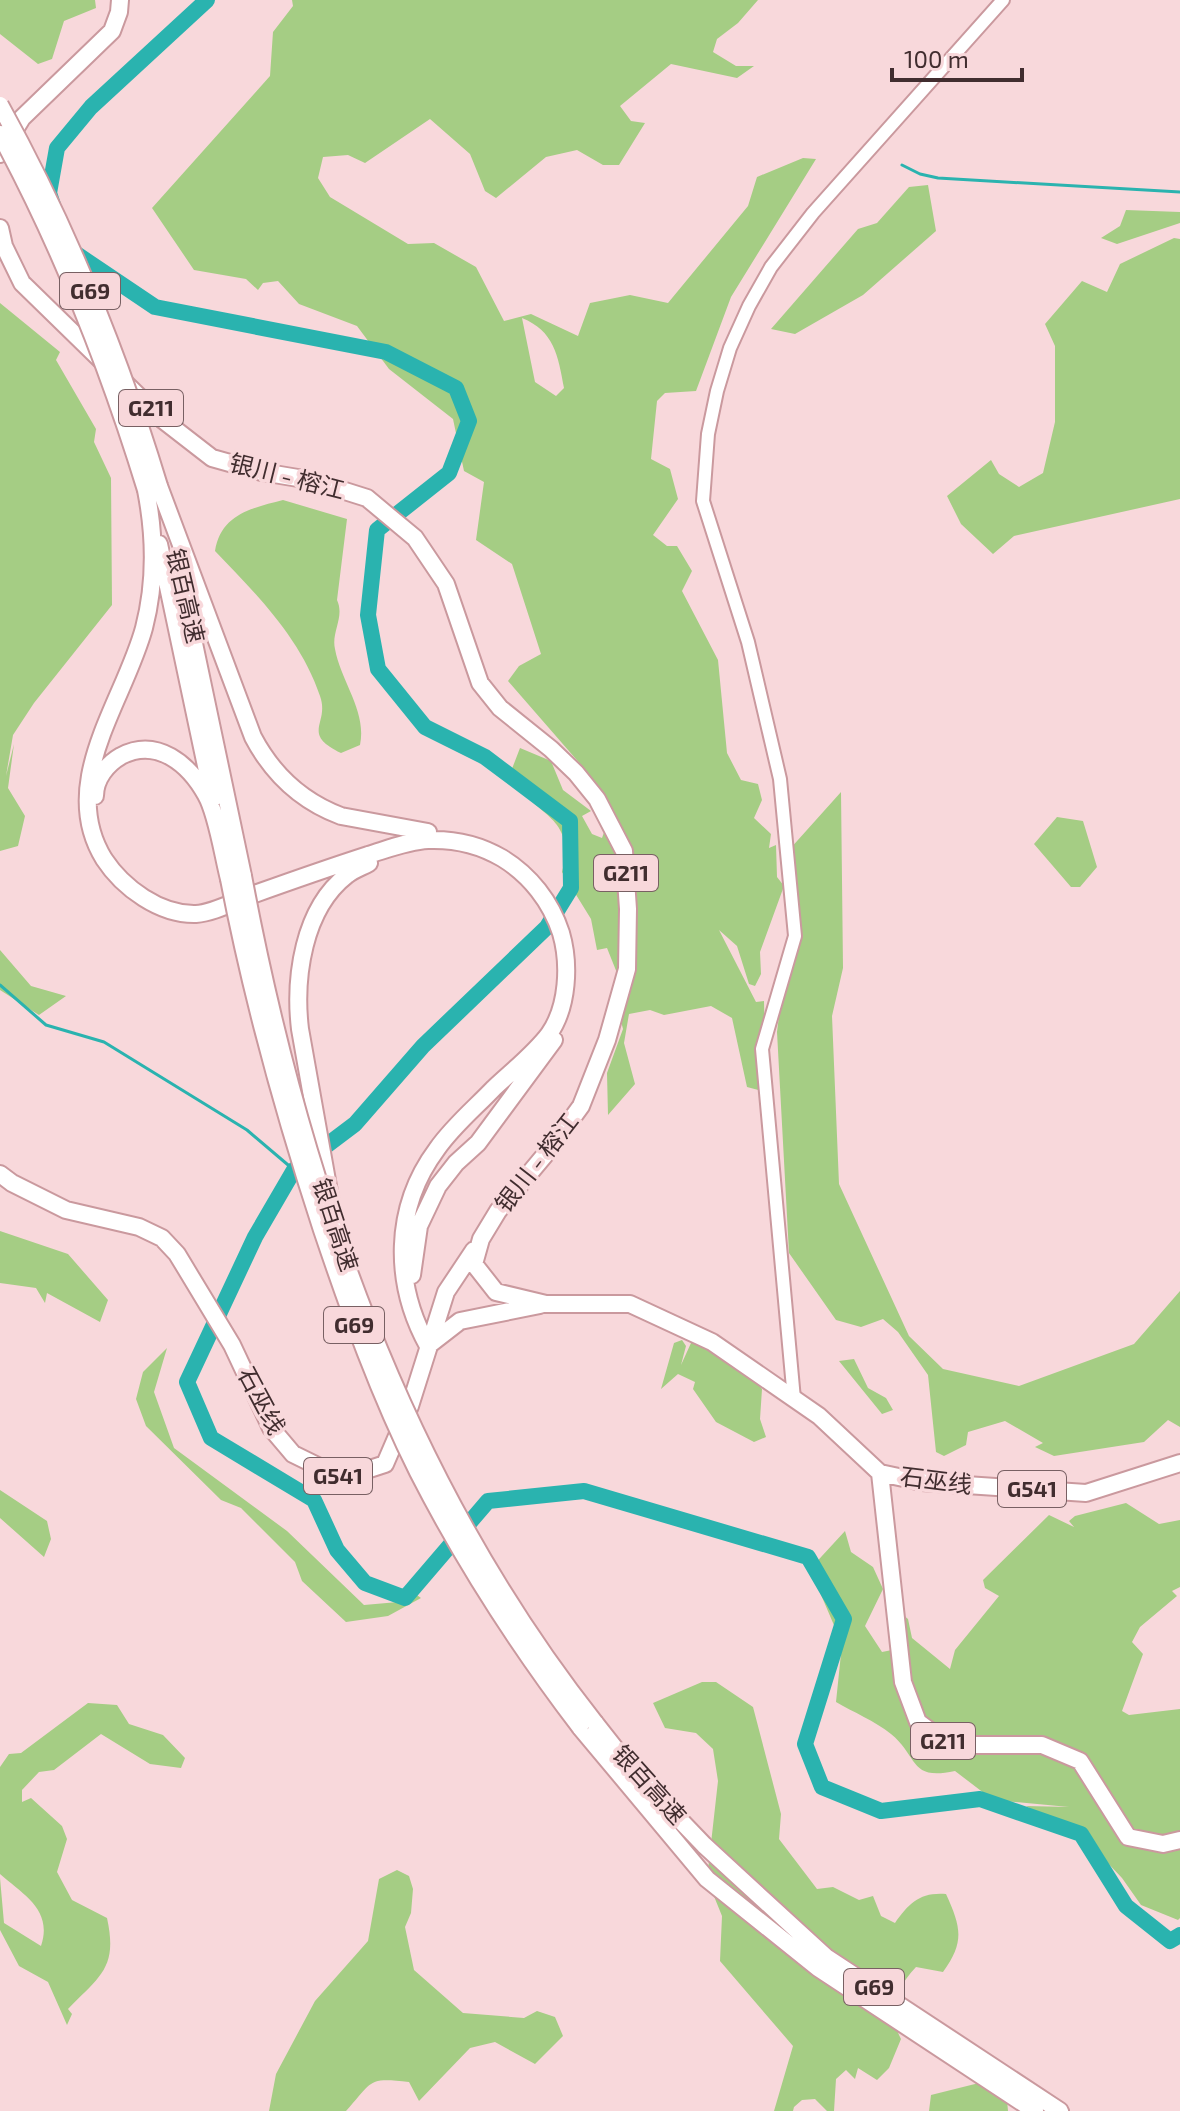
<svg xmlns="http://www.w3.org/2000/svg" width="1180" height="2111" viewBox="0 0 1180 2111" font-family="'Exo 2','Noto Sans SC',sans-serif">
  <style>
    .green { fill: #a5cd84; fill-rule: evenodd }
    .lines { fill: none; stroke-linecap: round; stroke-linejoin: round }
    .stream { stroke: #2ab3af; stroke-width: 3 }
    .river { stroke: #2ab3af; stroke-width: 16 }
    .secondary-casing { stroke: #ca999e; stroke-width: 16 }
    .highway-casing { stroke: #ca999e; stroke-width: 20 }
    .secondary { stroke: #fff; stroke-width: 12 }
    .highway { stroke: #fff; stroke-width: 16 }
    .highway-bridge-casing { stroke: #ca999e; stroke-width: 20; stroke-linecap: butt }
    .highway-bridge { stroke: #fff; stroke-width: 16 }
    .labels { text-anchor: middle; stroke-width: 7; stroke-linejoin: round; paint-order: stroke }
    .shield { fill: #f8d8db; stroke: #786063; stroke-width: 2 }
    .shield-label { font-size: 22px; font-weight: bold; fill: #412d2f }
    .street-label { font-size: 24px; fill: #412d2f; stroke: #f8d8db }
  </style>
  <rect width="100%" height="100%" fill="#f8d8db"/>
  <!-- green -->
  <path class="green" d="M0 0H95L96 8 64 21 52 59 38 64 0 34Z
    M292 0H758L738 23 717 39 713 52 736 66H754L737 78 671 64 620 106 631 121 645 123 619 165H603L577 150 546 157 496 198 485 191 470 154 430 119 365 163 348 155 323 157 318 178 330 197 408 244 434 243 476 267 504 321 531 314 578 336 590 303 630 295 668 303 748 206 757 177 803 158 816 159 731 297 696 391 665 393 657 401 651 459 670 469 678 499 653 535 667 546H677L692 571 682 591 718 660 727 753 741 780 758 784 762 800 754 818 771 834 769 848 776 845 777 877 784 886 760 952 761 974 755 986 749 984 737 946 719 930 756 1002 764 1001 766 1092 747 1087 732 1018 711 1006 664 1015 650 1010 629 1014 624 1043 635 1084 608 1115 607 1073 623 1029 619 1013 625 993 607 948 597 950 591 919 562 872C579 811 525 816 516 775L510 774 520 748 551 761 563 790 591 811 582 816 592 834 602 838 607 824 582 766 508 681 519 666 541 654 512 564 476 540 484 482 464 471 453 419 389 369 357 326 299 304 278 281 263 283 258 290 246 279 194 270 152 208 270 76 273 32 293 6ZM522 318C554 331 558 355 564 388L556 396 535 382Z
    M928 185 936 231 863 295 795 334 771 329 858 229 877 223 909 187Z
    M1126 210 1180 212V223L1117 244 1101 238 1120 226Z
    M1174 238 1180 239V499L1014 536 993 554 961 524 947 496 991 460 999 474 1019 487 1043 473 1055 422V346L1045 324 1082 281 1107 292 1120 264Z
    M0 303 60 352 56 360 96 429 94 442 111 478 112 605 34 703 13 735 6 776 14 744 8 788 25 816 18 846 0 851Z
    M283 500 347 519 337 600C345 617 331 632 335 649 341 682 367 711 360 745L341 753C300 733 330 724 320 696 300 637 256 594 215 551 221 514 252 508 283 500Z
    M841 792 843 968 832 1016 839 1184 909 1336 943 1369 1019 1386 1134 1344 1180 1291V1427L1168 1420 1144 1442 1054 1456 1035 1447 1043 1443 1005 1421 968 1432 966 1445 944 1456 936 1452 928 1375 898 1332 883 1319 861 1327 836 1320 789 1253 777 1032 796 883 789 850Z
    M1057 817 1083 821 1097 867 1080 887H1071L1034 844Z
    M0 950 31 986 66 996 39 1015 0 990Z
    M0 1231 68 1254 108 1300 100 1322 47 1293 45 1303 36 1288 0 1283Z
    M682 1340 686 1346 681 1365 691 1343 700 1342 754 1379 762 1389 760 1419 766 1437 754 1442 716 1422 693 1389 695 1382 678 1374 661 1389 674 1343Z
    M167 1348 154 1392 174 1448 287 1531 364 1605 398 1602 414 1593 421 1598 388 1616 346 1622 302 1581 295 1562 241 1508 221 1500 146 1426 136 1399 143 1372Z
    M854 1359 868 1388 886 1398 893 1410 882 1414 839 1361Z
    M0 1490 47 1521 51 1539 44 1557 0 1518Z
    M1126 1503 1159 1524 1180 1520V1587L1172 1591 1177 1596 1140 1627 1132 1642 1143 1654 1122 1711 1129 1715 1180 1709V1918L1178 1920 1141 1905 1122 1878 1084 1838 1026 1806 1069 1807 993 1800 955 1771C909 1781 919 1757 891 1734 875 1721 853 1712 836 1702L842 1644 810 1569 845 1531 851 1552 873 1567 883 1589 865 1626 882 1652 902 1648V1614L908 1619 912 1638 950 1669 955 1650 999 1596 985 1588 983 1580 1049 1515 1074 1527 1069 1521 1075 1516Z
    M702 1682H716L753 1707 781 1814 779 1839 817 1889 833 1887 859 1900 873 1896 881 1916 895 1923C909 1903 920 1892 946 1894 961 1927 965 1942 943 1972L916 1967C895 1990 886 2010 901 2039L889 2068 877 2080 858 2068 855 2079 846 2070 836 2079 834 2111H827L815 2099 802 2100 794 2107 793 2111H774L793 2046 720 1961 722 1916 707 1879 718 1781 713 1749 696 1733 665 1728 653 1703Z
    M88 1703 117 1705 129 1724 163 1735 185 1758 181 1768 150 1764 101 1734 54 1770 39 1772 22 1790V1802L31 1798 62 1826 67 1839 57 1872 72 1900 107 1918C118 1968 100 1976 68 2009L72 2014 67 2025 48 1982 19 1966 0 1930V1878L4 1923 41 1946C53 1910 24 1895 0 1874V1767L9 1754 21 1753Z
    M397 1870 409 1876 413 1889 411 1913 405 1927 414 1970 463 2013 524 2018 537 2011 555 2017 563 2036 535 2064 495 2042 470 2048 419 2101 409 2082C367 2077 373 2081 346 2111H269L276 2074 315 2001 368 1941 379 1879Z
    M991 2080 1006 2089 1008 2111H929L931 2095Z"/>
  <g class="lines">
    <!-- stream -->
    <path class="stream" d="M902 165 920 174 938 178 1180 192
      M0 985 46 1025 104 1042 247 1130 294 1170"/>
    <!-- river -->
    <path class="river" d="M53 205 49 193 57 148 91 107 207 0
      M69 249 155 307 386 352 456 388 469 421 449 473 377 530 368 615 378 669 425 727 485 757 570 821 571 888 547 927 423 1046 355 1124 294 1170 255 1237 187 1382 211 1438 314 1500 337 1550 365 1583 405 1598 488 1501 584 1491 808 1557 844 1619 805 1744 822 1787 881 1811 980 1799 1081 1834 1126 1906 1170 1941 1180 1935"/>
    <defs>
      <path id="secondary" d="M794 1399 762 1049 795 936 780 779 748 642 703 501 708 434 717 391 730 348 749 306 771 267 813 213 1003 0"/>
      <path id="highway" d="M0 154 22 118 112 31 119 12 120 0
        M0 228 4 246 22 283 104 363
        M124 382 163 420 212 458 262 472 310 480 367 498 415 538 446 584 480 683 500 708 551 749 576 773 597 799 624 851 628 909 627 969 607 1040 581 1106 549 1150 498 1211 481 1239 474 1264 496 1292 546 1304H630L712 1342 819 1416 880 1473 903 1682 918 1722 949 1745H1042L1080 1761 1128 1837 1163 1844 1180 1840
        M159 486 253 737C273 775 301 801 341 816L428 832
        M146 490C155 536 156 582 144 628 124 702 57 783 104 859 123 888 160 915 196 914 213 913 233 902 249 896 288 882 328 868 368 855 388 849 408 841 428 840 454 839 480 845 502 858 530 875 551 902 561 933 570 964 568 1007 549 1034 534 1054 512 1071 494 1088 475 1108 453 1126 437 1149 393 1208 393 1283 428 1346
        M159 544 213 799
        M176 558 243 876
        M95 796C95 779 107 764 121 756 157 737 189 764 206 795 217 814 223 856 229 879
        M0 1174 12 1183 66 1210 139 1227 162 1238 177 1254 232 1345 271 1428 293 1454 342 1478 385 1464 410 1406 446 1292 474 1250
        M331 1203 300 1029C294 978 303 909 347 875 353 870 362 867 369 863
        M412 1275 419 1226 438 1186 456 1163 478 1143 554 1040
        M429 1345 460 1321 540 1305
        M880 1473 922 1482 1086 1493 1180 1463
        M595 1723 632 1770 704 1845 826 1957 1060 2111
        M580 1727 707 1879 818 1968 1035 2111"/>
    </defs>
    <!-- secondary casing -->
    <use href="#secondary" class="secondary-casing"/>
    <!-- highway casing -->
    <use href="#highway" class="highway-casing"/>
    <!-- secondary -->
    <use href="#secondary" class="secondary"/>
    <!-- highway -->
    <use href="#highway" class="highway"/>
    <defs>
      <path id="highway-bridge" d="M0 105C67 226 119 354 159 486
        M0 134C61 247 108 366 146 490
        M243 876C300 1179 402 1479 595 1723
        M229 879C252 998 284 1114 322 1230 350 1313 379 1394 418 1472 464 1562 519 1647 580 1727"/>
    </defs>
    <!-- highway-bridge casing -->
    <use href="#highway-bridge" class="highway-bridge-casing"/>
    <!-- highway-bridge -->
    <use href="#highway-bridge" class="highway-bridge"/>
  </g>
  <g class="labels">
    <!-- shield labels -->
    <g class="shield">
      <rect x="60" y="273" width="60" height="36" rx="6"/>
      <rect x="119" y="390" width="64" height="36" rx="6"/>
      <rect x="594" y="855" width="64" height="36" rx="6"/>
      <rect x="324" y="1307" width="60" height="36" rx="6"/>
      <rect x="304" y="1458" width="68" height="36" rx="6"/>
      <rect x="998" y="1471" width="68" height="36" rx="6"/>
      <rect x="911" y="1723" width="64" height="36" rx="6"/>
      <rect x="844" y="1969" width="60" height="36" rx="6"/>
    </g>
    <g class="shield-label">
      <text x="90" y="299">G69</text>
      <text x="151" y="416">G211</text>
      <text x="626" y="881">G211</text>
      <text x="354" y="1333">G69</text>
      <text x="338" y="1484">G541</text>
      <text x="1032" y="1497">G541</text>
      <text x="943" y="1749">G211</text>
      <text x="874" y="1995">G69</text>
    </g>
    <!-- street labels -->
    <g class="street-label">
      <text transform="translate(287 477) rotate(14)" y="8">银川 - 榕江</text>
      <text transform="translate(185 596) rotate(77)" y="8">银百高速</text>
      <text transform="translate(537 1163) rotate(-52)" y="8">银川 - 榕江</text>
      <text transform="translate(335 1225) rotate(72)" y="8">银百高速</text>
      <text transform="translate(261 1401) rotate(62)" y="8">石巫线</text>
      <text transform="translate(936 1481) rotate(7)" y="8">石巫线</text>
      <text transform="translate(649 1785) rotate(48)" y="8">银百高速</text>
    </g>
  </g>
  <!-- scale -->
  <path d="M892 68v12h130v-12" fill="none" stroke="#412d2f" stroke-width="4"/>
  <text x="904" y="68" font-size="24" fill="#412d2f" stroke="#f8d8db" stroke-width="6" paint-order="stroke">100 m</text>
</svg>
